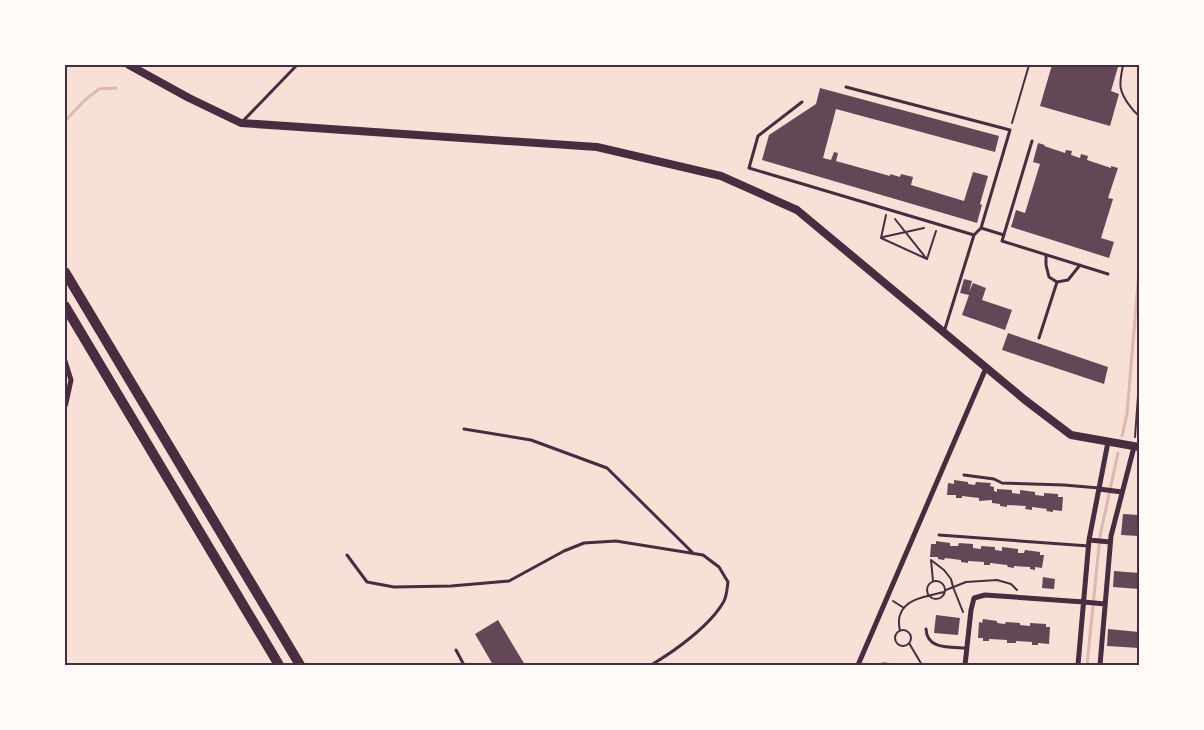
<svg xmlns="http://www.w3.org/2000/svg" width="1204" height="730" viewBox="0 0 1204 730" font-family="'Titillium Web',sans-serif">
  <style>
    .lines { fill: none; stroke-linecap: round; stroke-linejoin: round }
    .stream { stroke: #dcb8b0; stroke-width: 3 }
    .building { fill: #644757 }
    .path { stroke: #4a2c40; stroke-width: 2 }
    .service { stroke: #4a2c40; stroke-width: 3 }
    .minor { stroke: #4a2c40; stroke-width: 5 }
    .tertiary { stroke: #4a2c40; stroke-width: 8 }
    .trunk { stroke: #4a2c40; stroke-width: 10 }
    .neatline { fill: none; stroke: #4a2c40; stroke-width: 2 }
  </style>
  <rect width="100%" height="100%" fill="#f7e1d7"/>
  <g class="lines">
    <!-- stream -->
    <path class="stream" d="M65 121 84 101 99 89 116 88
      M1122 436 1127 414 1139 271
      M1087 665 1100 536 1118 453"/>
  </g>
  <!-- building -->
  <path class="building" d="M1052 65H1111L1118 67 1111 91 1119 94 1110 126 1040 106Z
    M820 88 999 136 995 152 836 109 823 158 831 160 834 152 838 153 836 161 890 176V174L900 177 901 174 913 177 911 185 964 201 973 172 988 176 980 204 982 205 977 223 762 160 769 135 816 104Z
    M1038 143 1045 145 1044 146 1065 153 1066 150 1072 151 1071 155 1080 158 1081 154 1088 156 1087 160 1111 168V166L1118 168 1108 198 1113 199 1101 238 1114 242 1109 258 1011 227 1016 210 1025 213 1040 164 1033 162Z
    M964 279 972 281 969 292 973 283 986 288 982 300 1012 310 1005 330 962 315 969 295 960 293Z
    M1008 333 1108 367 1104 384 1002 350Z
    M954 480 968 482V484L975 485 976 482 991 483 990 486 994 487V491L997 492V489L1012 490V493L1020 494V490L1035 492V495L1044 496V493L1058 494V497H1063L1062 511 1053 510V512L1046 511 1047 509 1032 507V510L1025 509 1026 506 1007 505V507L1000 506V504L992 503V500L979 501V498L962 496V498H956V495H947L948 483 954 484Z
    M1123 514 1139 515V536L1121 535Z
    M936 541 950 543V546H958L959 543 973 544V548L981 549V546L995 547V550L1002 551V547L1018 549V553H1024L1025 550 1040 552V555H1044L1042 568 1035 567V570L1030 569V567L1014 566V568L1008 567 1007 565 990 563V565H984V562L968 561V563L961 562V560L945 558 944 560 938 559V557H930L931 544H936Z
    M1114 571 1139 573V589L1113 587Z
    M1043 577 1055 579 1054 589 1042 588Z
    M936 615 960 618 958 635 934 633Z
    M983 619 997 621V623L1005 624 1006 622 1020 623V625L1030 626V623L1046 624V627H1050L1049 644 1038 643V645H1032V642L1016 641V643H1007V640L989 639V641H983V638H978L979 622 982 623Z
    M498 620 525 665H493L475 634Z
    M1108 629 1139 632V648L1107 646Z"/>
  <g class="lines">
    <!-- path -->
    <path class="path" d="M1123 65C1122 72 1119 82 1121 89 1123 98 1132 110 1139 116
      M1012 123 1029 65
      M886 215 881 238 927 259 936 231
      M895 219 926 258
      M883 237 924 228
      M1135 437 1139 382
      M933 581 931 560 944 570 951 579 953 587 963 612
      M927 590a9 9 0 1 1 18 0a9 9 0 1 1-18 0Z
      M893 601 904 608
      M895 638a8 8 0 1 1 16 0a8 8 0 1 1-16 0Z
      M900 631C899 626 898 620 900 615 905 598 929 596 944 592L946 590 966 582 997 580 1011 584 1017 590
      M909 643 922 665"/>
    <!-- service -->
    <path class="service" d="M846 87 1010 130 981 228 974 235 944 332
      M802 102 758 136 749 168 974 235
      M242 122 297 65
      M1032 141 1002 241 1108 274
      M981 228 1004 235
      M1046 255V265L1049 277 1057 282 1068 280 1080 265
      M1039 338 1057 282
      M464 429 531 440 607 468 693 553
      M964 475 994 479 1002 483 1064 485 1099 488
      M939 535 1089 546
      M347 555 367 582 394 587 451 586 509 581 564 551 584 543 616 541 703 555 719 567 728 582C727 588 727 595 724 601 711 625 675 651 651 665
      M926 629C927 650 950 647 966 648
      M456 650 464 665
      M883 664 896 665"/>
    <!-- minor -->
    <path class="minor" d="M65 361 71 380 66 403 65 406
      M1099 489 1122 492
      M1089 540 1110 542
      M858 665 986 368
      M965 665 971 610 974 598 985 595 1084 602 1105 604
      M1078 665 1089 540 1108 442
      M1100 665 1111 536 1134 447"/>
    <!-- tertiary -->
    <path class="tertiary" d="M129 65 189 98 241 123 597 147 721 176 797 210 1025 400 1071 435 1139 447"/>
    <!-- trunk -->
    <path class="trunk" d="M65 272 300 665
      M65 306 279 665"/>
  </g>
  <!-- border -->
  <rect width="1204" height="730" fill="none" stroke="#fffaf5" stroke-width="132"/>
  <rect x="66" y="66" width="1072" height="598" class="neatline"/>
</svg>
